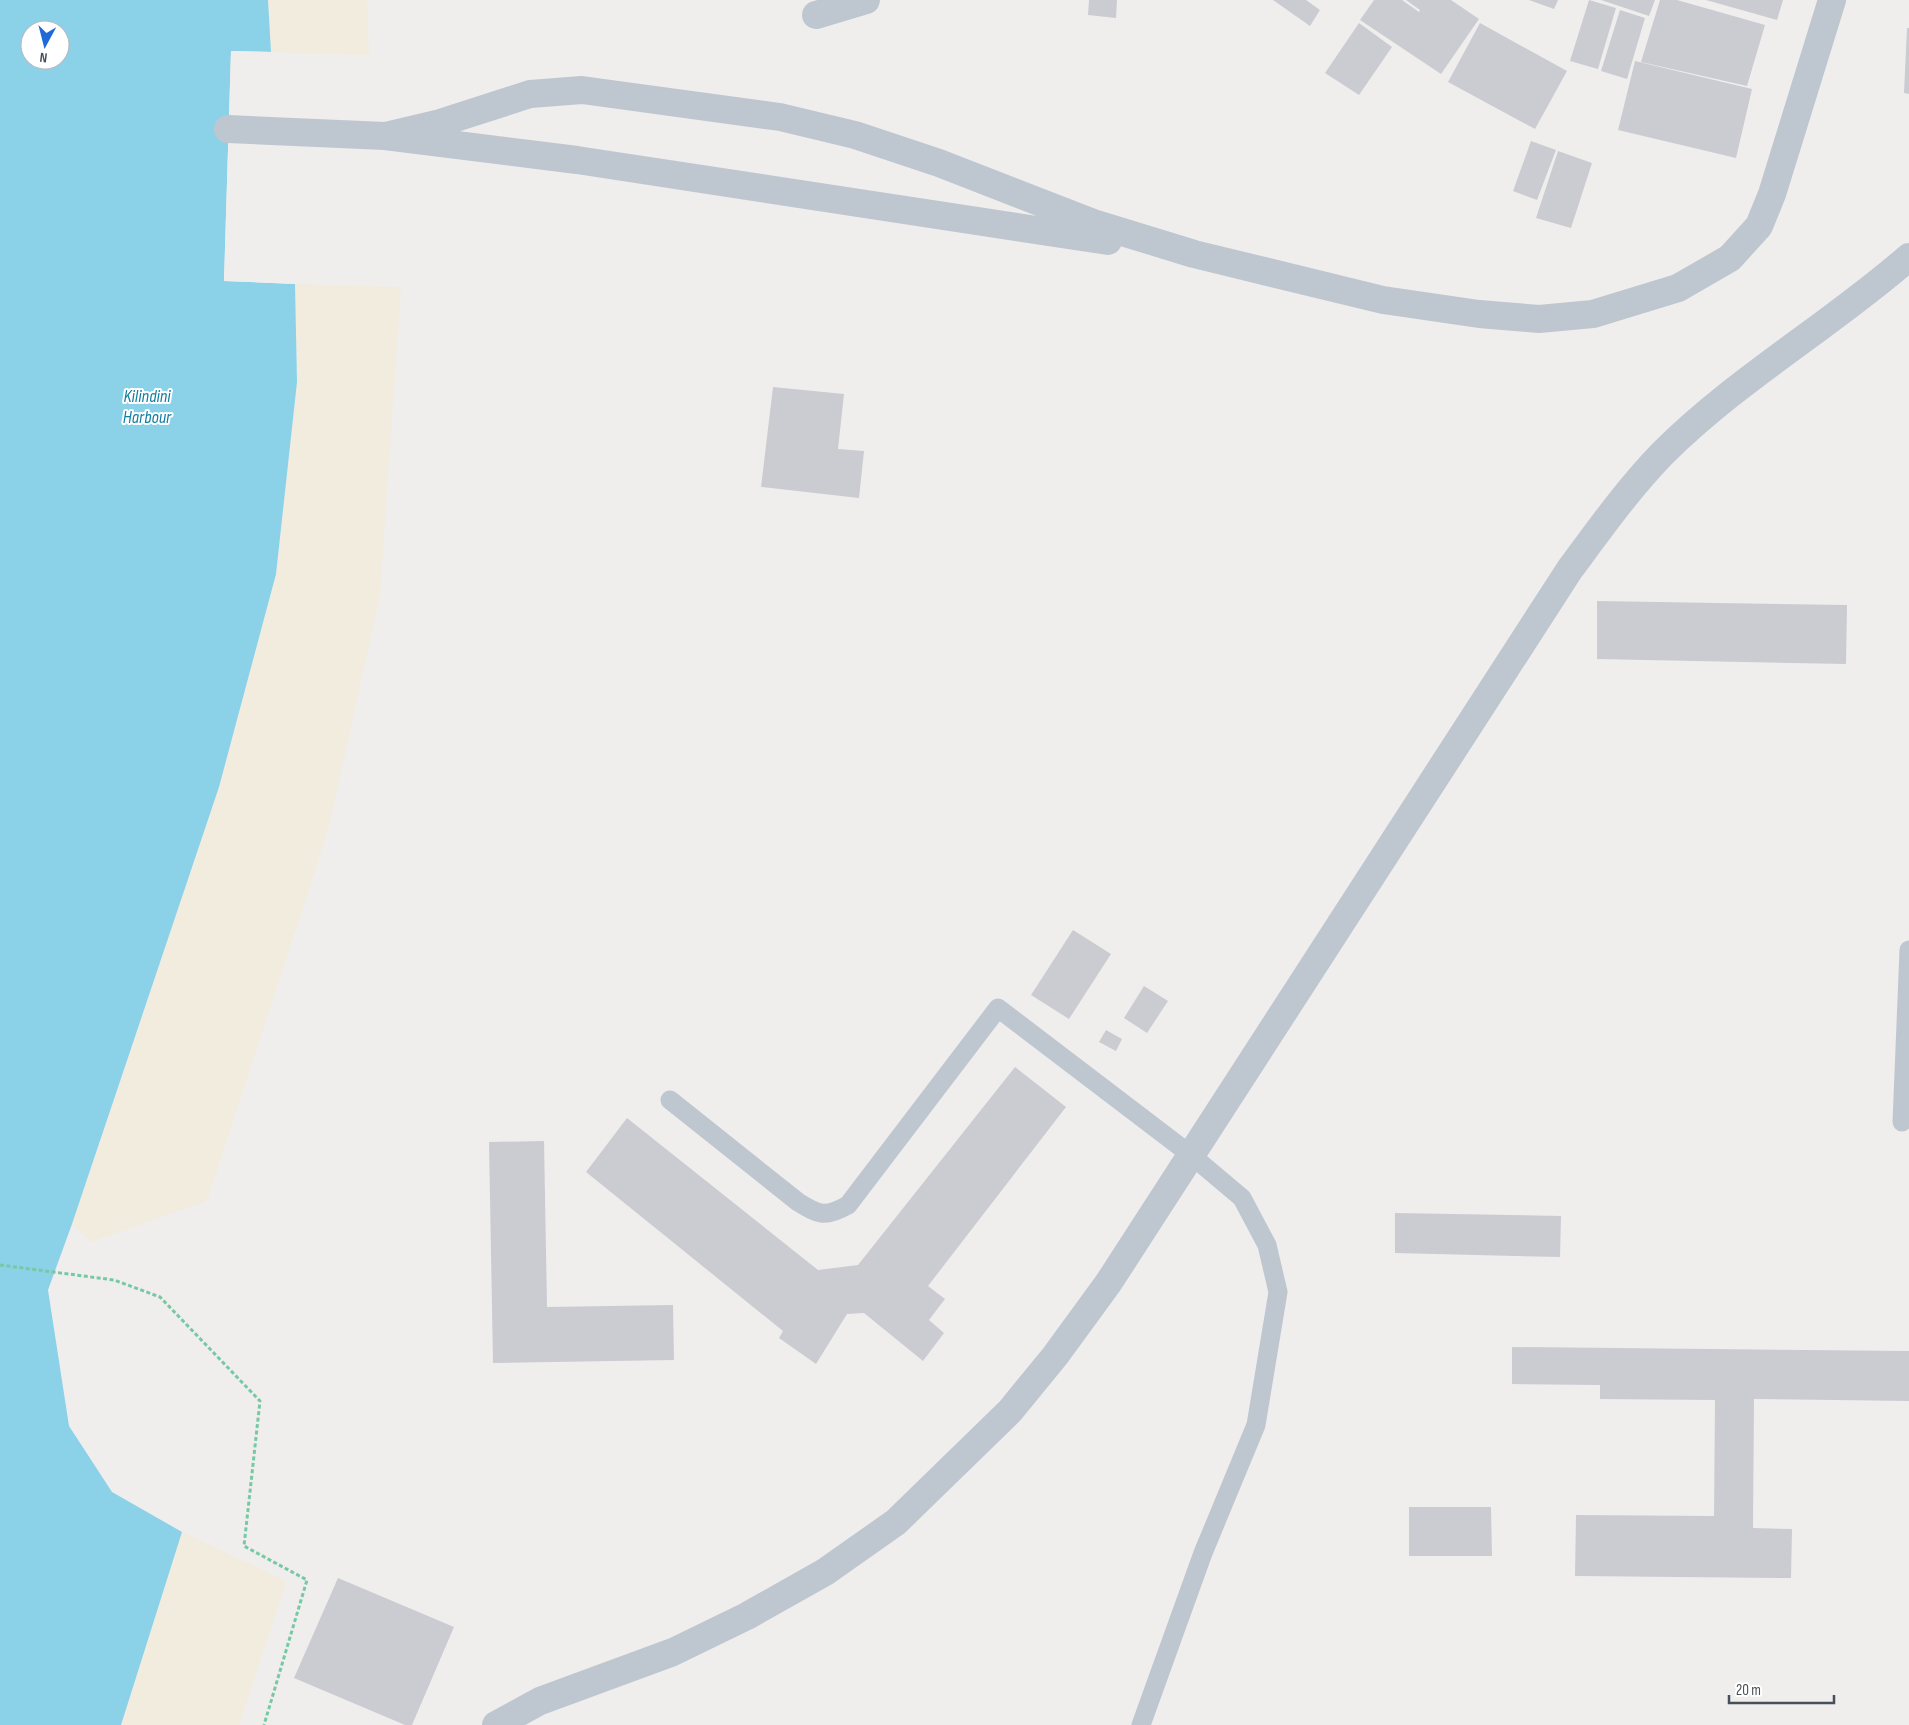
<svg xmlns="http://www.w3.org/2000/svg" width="1909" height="1725" viewBox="0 0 1909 1725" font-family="'Sofia Sans Condensed',sans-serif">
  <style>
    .sand { fill: #f1ecde }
    .water { fill: #8bd1e8; fill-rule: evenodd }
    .pier { fill: #f0eded }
    .building { fill: #caccd2 }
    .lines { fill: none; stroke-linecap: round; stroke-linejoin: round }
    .path { stroke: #76c9a3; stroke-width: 3; stroke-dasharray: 4 2.5; stroke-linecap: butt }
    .service { stroke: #bec7cf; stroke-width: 19 }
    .minor { stroke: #bec7cf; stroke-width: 28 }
    .tertiary { stroke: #bec7cf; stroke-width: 28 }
    .labels { text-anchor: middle; stroke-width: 4; stroke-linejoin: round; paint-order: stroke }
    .water-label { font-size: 18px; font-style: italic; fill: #117ea2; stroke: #fff }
  </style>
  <rect width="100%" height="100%" fill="#f0eded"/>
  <!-- sand -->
  <path class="sand" d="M268 0H367L369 55 271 52Z
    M295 284 401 287 380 595 329 827 207 1201 91 1242 72 1224 219 787 276 574 297 382Z
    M182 1532 286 1581 239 1725H121Z"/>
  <!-- water -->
  <path class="water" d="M0 0H268L271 52 231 51 224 281 295 284 297 382 276 574 219 787 72 1224 48 1290 69 1426 112 1492 182 1532 121 1725H0ZM30 30H60V60H30Z"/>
  <!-- pier -->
  <path class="pier" d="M231 51 274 52 272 54 233 53 226 279 295 281 297 284 224 281Z"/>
  <!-- building -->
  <path class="building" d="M1089 0H1117L1116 18 1088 15Z
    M1273 0H1306L1320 10 1310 26Z
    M1374 0H1402L1419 12 1420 10 1406 0H1451L1479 19 1441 74 1360 20Z
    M1529 0H1558L1554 9Z
    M1589 0 1616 8 1598 69 1570 61Z
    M1601 0H1655L1649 16Z
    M1660 0H1677L1765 25 1747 86 1641 62Z
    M1706 0H1783L1777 20Z
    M1620 10 1645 18 1627 79 1601 71Z
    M1359 23 1392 47 1359 95 1325 73Z
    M1480 23 1567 71 1535 129 1448 82Z
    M1907 28H1909V94L1904 93Z
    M1635 61 1752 89 1736 158 1618 130Z
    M1531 141 1556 150 1537 200 1513 191Z
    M1558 151 1592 163 1571 228 1536 218Z
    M773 387 844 394 838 449 864 451 859 498 761 487Z
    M1597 601 1847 605 1846 664 1597 659Z
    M1073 930 1111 954 1069 1019 1031 995Z
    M1144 986 1168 1001 1147 1033 1124 1018Z
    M1106 1030 1122 1039 1116 1051 1099 1042Z
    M1015 1067 1066 1107 928 1286 945 1299 929 1320 944 1333 923 1361 864 1313 847 1314 816 1364 779 1338 783 1331 586 1172 627 1118 818 1270 858 1265Z
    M544 1141 547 1307 673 1305 674 1360 493 1363 489 1142Z
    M1395 1213 1561 1216 1560 1257 1395 1253Z
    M1512 1347 1909 1351V1401L1754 1399 1753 1528 1792 1529 1791 1578 1575 1576 1576 1515 1714 1516 1715 1400 1600 1399V1385L1512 1384Z
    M1409 1507H1491L1492 1556H1409Z
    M338 1578 454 1627 412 1725H405L294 1678Z"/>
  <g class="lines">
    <!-- path -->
    <path class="path" d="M0 1265 114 1280 160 1297 260 1401 244 1546 307 1580 264 1725"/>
    <!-- service -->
    <path class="service" d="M670 1100 798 1202C819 1215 825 1218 848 1205L998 1008 1191 1155 1242 1198 1267 1245 1278 1292 1256 1425 1203 1553 1141 1725
      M1902 1122 1909 950"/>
    <!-- minor -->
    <path class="minor" d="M816 15 866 0
      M496 1725 540 1701 673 1652 747 1616 825 1572 896 1522 1010 1411 1055 1356 1109 1282 1570 569C1599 530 1628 489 1662 454 1737 379 1830 326 1909 257"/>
    <!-- tertiary -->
    <path class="tertiary" d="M228 129 385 136 577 160 1108 241
      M385 136 440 123 530 94 582 90 780 117 855 135 939 163 1096 224 1194 254 1383 300 1479 314 1539 319 1593 314 1678 288 1730 258 1759 226 1772 194 1832 0"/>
  </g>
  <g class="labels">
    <!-- water labels -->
    <g class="water-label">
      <text x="147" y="402">Kilindini<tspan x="147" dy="21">Harbour</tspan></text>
    </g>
  </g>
  <!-- north arrow -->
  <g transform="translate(45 45) rotate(187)"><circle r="24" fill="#ffffff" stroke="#b5b9bd"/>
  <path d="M0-4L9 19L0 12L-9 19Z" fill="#1f69d8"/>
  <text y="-8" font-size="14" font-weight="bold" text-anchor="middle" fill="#46505a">N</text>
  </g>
  <!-- scale -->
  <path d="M1729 1695v8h105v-8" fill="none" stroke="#46505a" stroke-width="2.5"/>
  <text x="1736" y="1695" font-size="15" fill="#46505a" stroke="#ffffff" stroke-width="4" paint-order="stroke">20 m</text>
</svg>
